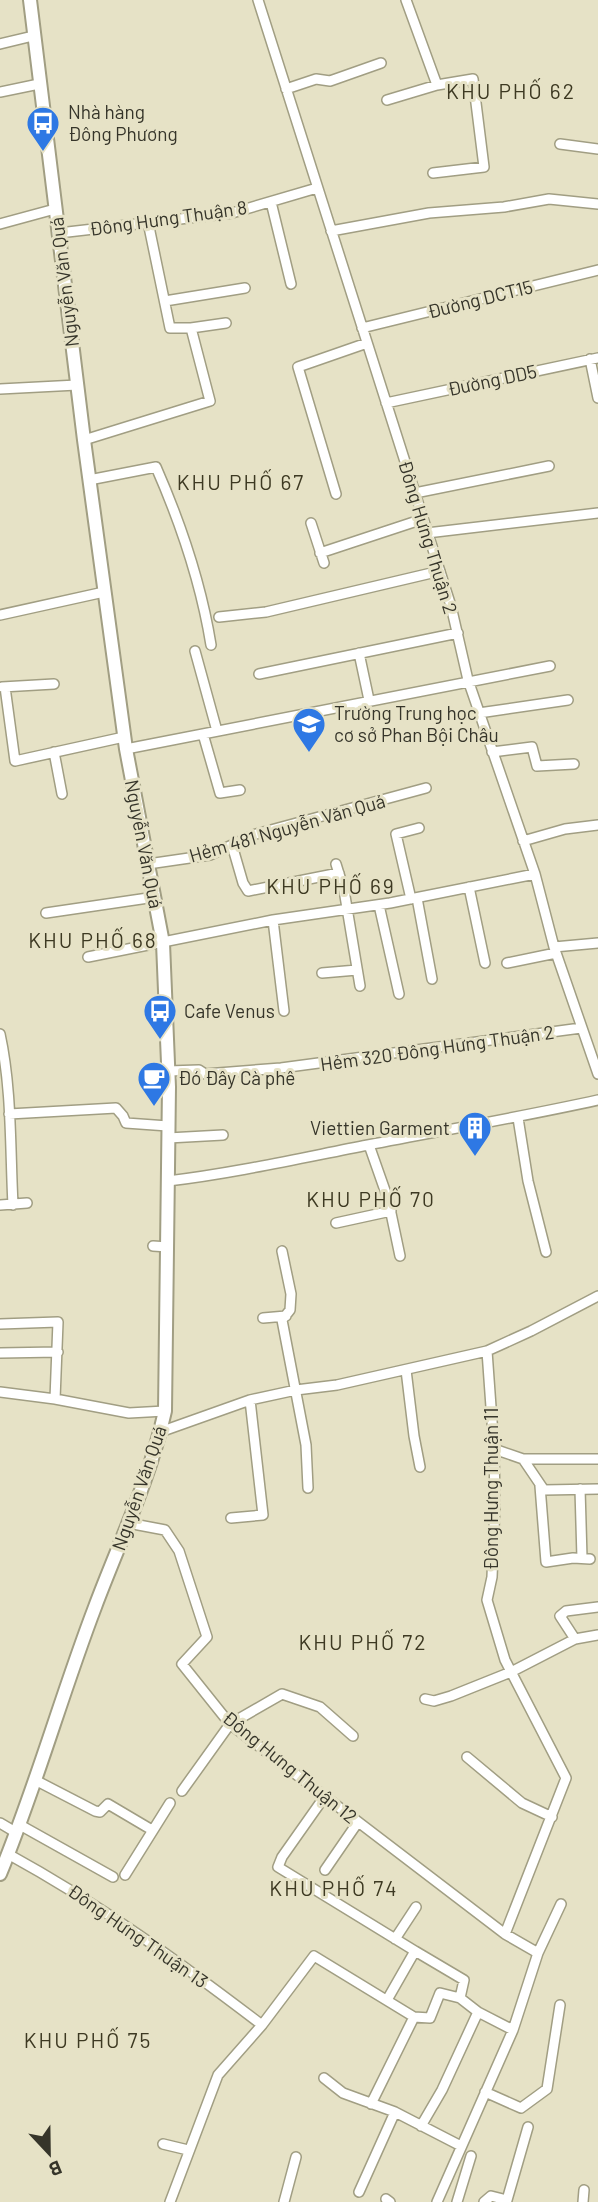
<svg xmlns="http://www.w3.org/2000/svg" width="598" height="2202" viewBox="0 0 598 2202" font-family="Barlow,sans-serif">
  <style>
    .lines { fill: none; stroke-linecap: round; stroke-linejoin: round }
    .street-casing { stroke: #a19e83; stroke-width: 12 }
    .secondary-casing { stroke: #a19e83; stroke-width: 16 }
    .street { stroke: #fff; stroke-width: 9 }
    .secondary { stroke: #fff; stroke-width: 12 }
    .labels { text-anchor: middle; stroke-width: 6; stroke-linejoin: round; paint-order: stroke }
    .poi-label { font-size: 19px; fill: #36352a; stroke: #e6e2c6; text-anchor: start }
    .street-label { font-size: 19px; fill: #36352a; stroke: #e6e2c6 }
    .neighbourhood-label { font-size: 21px; letter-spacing: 2px; fill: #3d3922; stroke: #e6e2c6 }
  </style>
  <rect width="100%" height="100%" fill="#e6e2c6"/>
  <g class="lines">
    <defs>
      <path id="street" d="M258 0 451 606 468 680 535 874 554 947 598 1074
        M406 0 437 85
        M0 44 33 36
        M286 89 316 79 330 81 381 63
        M0 92 39 84
        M387 100 437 85 473 79 484 167 433 173
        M560 144 598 149
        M271 202 291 284
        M0 224 55 209
        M331 231 429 213 504 207 549 199 598 204
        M59 233 232 213 317 188
        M165 301 245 288
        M191 328 226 323
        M362 328 598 270
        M590 359 598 398
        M0 389 77 385
        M386 403 598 358
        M84 440 210 401 191 328H170L148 222
        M89 480 156 467C181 524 201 583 211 645
        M415 493 549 466
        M336 494 298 367 367 343
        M311 523 324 563
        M427 533 598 513
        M320 553 423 519
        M0 615 104 592
        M219 617 266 612 440 571
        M195 651 217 731
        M359 653 369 700
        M259 674 458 633
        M2 687 54 684
        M5 687 15 761 124 737
        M479 713 568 700
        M203 734 220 793 240 790
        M126 749 550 666
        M54 752 62 794
        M492 752 532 747 537 766 574 764
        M523 841 565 829 598 825
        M232 845 243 883 248 891 339 873
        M148 864 210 855 256 834 426 788
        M336 864 344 890 360 986
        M469 887 485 963
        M417 898 432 979
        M411 899 396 834 419 828
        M379 905 399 994
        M46 913 155 897
        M273 920 284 1011
        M554 947 598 943
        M88 957 273 920 390 903 535 874
        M507 963 556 953
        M322 973 357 970
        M0 1034C12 1089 10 1148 13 1205
        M168 1071 199 1070 205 1074 281 1068 581 1028
        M9 1114 116 1108 123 1116 126 1123 168 1126
        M518 1118 528 1181 546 1252
        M168 1138 223 1135
        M369 1145 388 1199 400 1256
        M168 1181C235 1173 301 1158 368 1145 445 1130 521 1117 598 1100
        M0 1205 27 1203
        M336 1223 391 1211
        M153 1246 168 1247
        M282 1251 291 1294 290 1310 282 1320 306 1445 308 1488
        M263 1318 286 1316
        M0 1324 58 1322 55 1399
        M487 1351 494 1449 495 1505 492 1577 487 1600 505 1660 566 1778 505 1934 538 1953 561 1904
        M0 1353 58 1352
        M406 1370 414 1436 420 1467
        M0 1392 55 1399 129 1413 165 1411
        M160 1432 250 1400 296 1390 337 1385 487 1351 531 1331 598 1296
        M494 1449 523 1459H598
        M523 1459 544 1490 598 1489
        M540 1486 546 1562 573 1558 590 1559
        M580 1489 582 1558
        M231 1518 263 1515 250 1400
        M128 1523 165 1530 179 1551 207 1637 182 1664 230 1724 505 1934
        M575 1639 560 1616 566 1611 598 1607
        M425 1699 434 1701 451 1696 511 1672 575 1639 598 1635
        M467 1757 522 1803 552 1817
        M35 1780 95 1811 100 1812 108 1804 152 1830
        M182 1791 230 1724 282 1694 320 1707 353 1736
        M325 1796 282 1857 278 1867 415 1951
        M0 1823 17 1833
        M20 1825 113 1877
        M8 1854C101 1905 178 1961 262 2025
        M325 1870 358 1822
        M125 1875 170 1803
        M395 1939 416 1907
        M387 2000 415 1951 464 1980 460 1998 478 2012 513 2030
        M414 2017 430 2018 440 1993 460 1998
        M324 2078 343 2093 395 2112 461 2146
        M485 2092 521 2108 547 2089 560 2005
        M421 2126 442 2090 478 2012
        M163 2144 188 2150
        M359 2192 395 2112
        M386 2199 390 2202
        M170 2202 218 2075 262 2025 314 1956 414 2017 371 2104
        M284 2202 296 2157
        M437 2202 513 2030 538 1953
        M457 2202 471 2156
        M484 2202 491 2196 507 2200 528 2127
        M583 2202 584 2190"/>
      <path id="secondary" d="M0 1874C36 1787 61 1696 95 1607 119 1543 150 1479 165 1411L169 1087 163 943 126 749 84 440 30 0"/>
    </defs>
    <!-- street casing -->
    <use href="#street" class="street-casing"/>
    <!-- secondary casing -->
    <use href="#secondary" class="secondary-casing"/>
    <!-- street -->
    <use href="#street" class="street"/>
    <!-- secondary -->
    <use href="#secondary" class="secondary"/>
  </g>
  <!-- icons -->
  <defs>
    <symbol id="bus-pin" viewBox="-11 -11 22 30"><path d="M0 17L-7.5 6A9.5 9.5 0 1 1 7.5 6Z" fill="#2e78e4" stroke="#e6e2c6"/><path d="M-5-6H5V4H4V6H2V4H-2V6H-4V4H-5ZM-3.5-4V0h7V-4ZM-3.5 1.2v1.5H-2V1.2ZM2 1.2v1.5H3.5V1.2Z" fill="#fff"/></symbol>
    <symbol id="school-pin" viewBox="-11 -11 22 30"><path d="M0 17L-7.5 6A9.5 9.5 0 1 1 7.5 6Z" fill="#2e78e4" stroke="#e6e2c6"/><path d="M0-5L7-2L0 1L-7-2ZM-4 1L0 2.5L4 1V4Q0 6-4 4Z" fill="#fff"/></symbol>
    <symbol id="cafe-pin" viewBox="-11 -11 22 30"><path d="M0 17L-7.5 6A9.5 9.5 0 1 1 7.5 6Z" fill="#2e78e4" stroke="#e6e2c6"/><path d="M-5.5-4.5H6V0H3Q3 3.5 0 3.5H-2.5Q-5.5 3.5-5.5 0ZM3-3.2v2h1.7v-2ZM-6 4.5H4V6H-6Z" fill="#fff"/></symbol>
    <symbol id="building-pin" viewBox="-11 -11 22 30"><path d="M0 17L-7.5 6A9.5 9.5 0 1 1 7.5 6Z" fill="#2e78e4" stroke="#e6e2c6"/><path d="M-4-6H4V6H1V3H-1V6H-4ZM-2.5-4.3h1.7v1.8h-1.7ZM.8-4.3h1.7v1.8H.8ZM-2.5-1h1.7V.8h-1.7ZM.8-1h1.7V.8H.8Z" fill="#fff"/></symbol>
  </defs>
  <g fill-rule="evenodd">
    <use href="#bus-pin" x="24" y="104" width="38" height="52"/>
    <use href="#school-pin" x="290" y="705" width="38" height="52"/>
    <use href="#bus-pin" x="141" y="992" width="38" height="52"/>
    <use href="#cafe-pin" x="135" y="1059" width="38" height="52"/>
    <use href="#building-pin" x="456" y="1109" width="38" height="52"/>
  </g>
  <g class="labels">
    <!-- poi labels -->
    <g class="poi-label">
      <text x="68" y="119">Nhà hàng<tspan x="68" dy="22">Đông Phương</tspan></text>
      <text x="334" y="720">Trường Trung học<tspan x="334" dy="22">cơ sở Phan Bội Châu</tspan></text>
      <text x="184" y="1018">Cafe Venus</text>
      <text x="178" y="1085">Đó Đây Cà phê</text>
      <text x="450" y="1135" text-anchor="end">Viettien Garment</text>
    </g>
    <!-- street labels -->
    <g class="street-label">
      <text transform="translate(168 218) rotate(-8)" y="7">Đông Hưng Thuận 8</text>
      <text transform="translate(64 282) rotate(-97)" y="7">Nguyễn Văn Quá</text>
      <text transform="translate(480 299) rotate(-14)" y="7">Đường DCT15</text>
      <text transform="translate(492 380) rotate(-12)" y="7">Đường DD5</text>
      <text transform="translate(428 537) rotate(73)" y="7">Đông Hưng Thuận 2</text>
      <text transform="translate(287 828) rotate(-16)" y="7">Hẻm 481 Nguyễn Văn Quá</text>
      <text transform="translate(144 844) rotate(79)" y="7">Nguyễn Văn Quá</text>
      <text transform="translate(437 1048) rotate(-8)" y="7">Hẻm 320 Đông Hưng Thuận 2</text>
      <text transform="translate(139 1488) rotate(-71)" y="7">Nguyễn Văn Quá</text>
      <text transform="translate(491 1489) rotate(-90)" y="7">Đông Hưng Thuận 11</text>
      <text transform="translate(290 1767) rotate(39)" y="7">Đông Hưng Thuận 12</text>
      <text transform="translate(138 1936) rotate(35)" y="7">Đông Hưng Thuận 13</text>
    </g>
    <!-- neighbourhood labels -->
    <g class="neighbourhood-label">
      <text x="511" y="99">KHU PHỐ 62</text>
      <text x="241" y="490">KHU PHỐ 67</text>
      <text x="331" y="894">KHU PHỐ 69</text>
      <text x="93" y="948">KHU PHỐ 68</text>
      <text x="371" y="1207">KHU PHỐ 70</text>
      <text x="363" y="1650">KHU PHỐ 72</text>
      <text x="334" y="1896">KHU PHỐ 74</text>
      <text x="88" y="2048">KHU PHỐ 75</text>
    </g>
  </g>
  <!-- north arrow -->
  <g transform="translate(49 2153) rotate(158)" stroke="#e6e2c6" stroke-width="5" paint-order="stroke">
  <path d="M0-5L12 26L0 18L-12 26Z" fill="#36352a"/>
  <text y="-10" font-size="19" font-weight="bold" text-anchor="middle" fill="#36352a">B</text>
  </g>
</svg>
